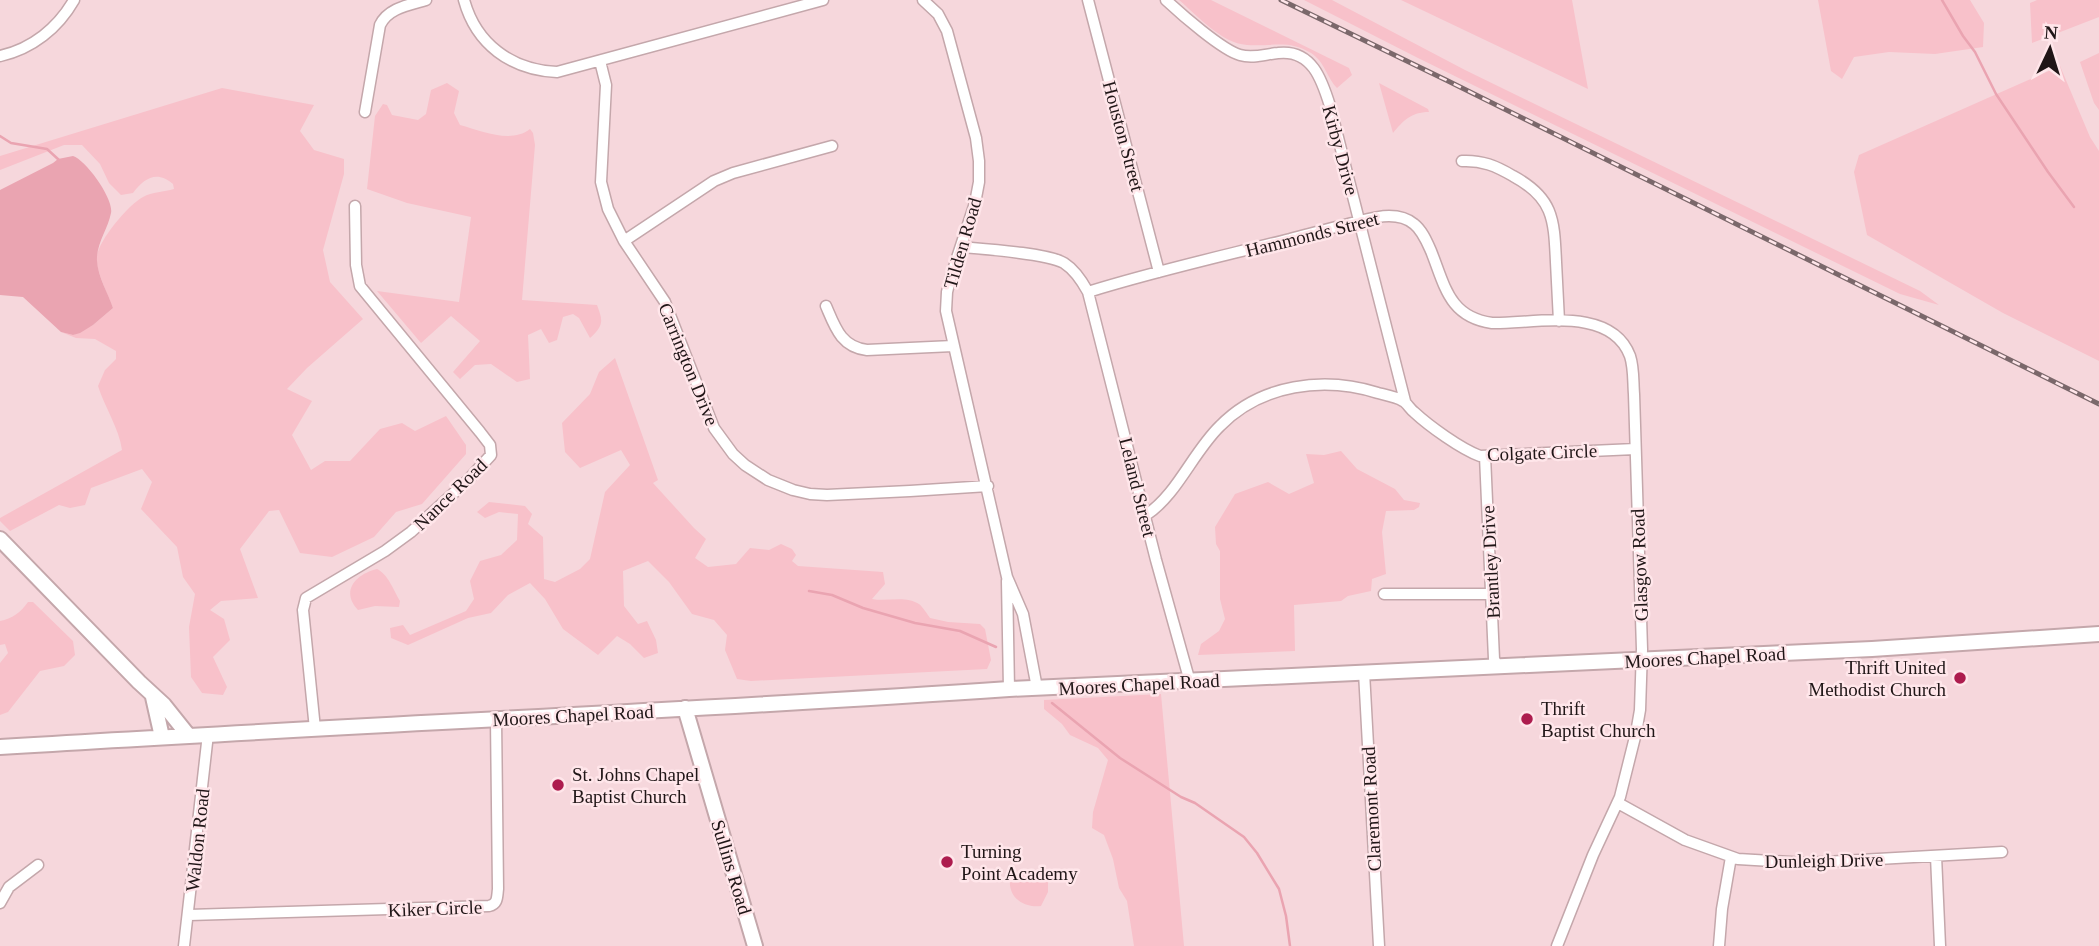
<svg xmlns="http://www.w3.org/2000/svg" width="2099" height="946" viewBox="0 0 2099 946" font-family="Georgia,serif">
  <style>
    .green { fill: #f8c1ca }
    .water { fill: #eaa4b1 }
    .lines { fill: none; stroke-linecap: round; stroke-linejoin: round }
    .stream { stroke: #eaa4b1; stroke-width: 2.5 }
    .street-casing { stroke: #c4a7ab; stroke-width: 13 }
    .secondary-casing { stroke: #c4a7ab; stroke-width: 18 }
    .street { stroke: #fff; stroke-width: 10 }
    .secondary { stroke: #fff; stroke-width: 14 }
    .rail-casing { stroke: #7b686b; stroke-width: 5 }
    .rail { stroke: #ffe6ea; stroke-width: 2.5; stroke-dasharray: 8; stroke-linecap: butt }
    .poi-dot { fill: #ad1c4e; stroke: #ffe6ea; stroke-width: 2.5 }
    .labels { text-anchor: middle; stroke-width: 5; stroke-linejoin: round; paint-order: stroke }
    .street-label { font-size: 19px; fill: #201617; stroke: #ffe6ea }
    .poi-label { font-size: 19px; fill: #201617; stroke: #ffe6ea; text-anchor: start }
  </style>
  <rect width="100%" height="100%" fill="#f6d7dc"/>
  <!-- green -->
  <path class="green" d="M1179 0H1211L1349 68 1352 75 1337 88C1327 78 1325 62 1311 53 1288 39 1272 47 1247 45 1221 43 1198 16 1179 0Z
    M1304 0H1332L1465 70 1920 291 1939 305 1900 294 1418 58Z
    M1401 0H1572L1588 89Z
    M1818 0H1970L1984 23 1983 47 1935 54 1889 52 1854 57 1842 79 1831 71Z
    M2037 0H2099V17L2032 43 2030 3Z
    M2099 53V110L2094 103 2080 62Z
    M2060 66 2090 137 2099 151V361L2003 313 1867 235 1854 172 1859 155Z
    M447 83 459 91 454 113 460 125C482 131 511 144 530 129L533 133 535 145 522 300 597 305C603 321 604 325 590 338L579 318 573 314 563 317 557 340 549 343 541 329 528 335 530 379 517 382 491 364 475 365 460 379 453 372 480 341 451 316 421 343 377 291 459 302 471 217 407 203 367 189 375 116 383 104 387 105 392 115 418 120 426 114 431 90Z
    M1379 83 1428 109 1429 112C1411 112 1403 121 1393 133Z
    M222 88 314 105 300 131 314 150 344 159V174L323 250 330 282 363 319 307 368 287 389 312 401 292 435 311 470 325 461H350L380 429 402 423 415 431 446 416 466 445V454L422 504 396 512 374 537 332 557 300 553 279 510 269 511 240 549 258 598 221 601 210 610 224 619 230 640 213 657 227 687 223 695 202 693 191 677 189 627 195 594 183 577 177 547 141 509 152 482 142 469 91 488 85 505 70 508 59 505 10 531 0 521V518L122 450C119 428 105 408 98 386L105 370 116 359V351L95 339 76 338 61 332 73 335 93 325 113 308C108 294 95 270 97 256 99 240 128 205 143 197 152 192 164 192 174 189L173 184C157 170 144 178 133 193L121 195 109 183 100 164 82 145H64L0 170V156Z
    M615 358 658 480 653 483 694 528 706 539 695 558 708 567 736 564 750 548 769 550 781 544 792 549 796 555 792 561 798 566 883 572 885 584 872 599C888 602 905 595 919 604 923 607 927 614 930 618L948 622 980 624 985 629 991 660 987 669 751 681 737 679 725 650 727 635 714 620 692 614 669 582 648 561 623 571 624 606 638 624 647 621 656 640 658 653 644 658 630 644 617 636 598 655 563 629 545 599 530 583 508 595 491 613 468 618 408 645 391 638 390 628 403 625 410 635 466 611 474 599 470 581 480 561 501 555 517 540 518 514 499 512 485 518 477 512 489 502 525 506 532 514 528 524 543 537 544 579 555 582 580 569 590 559 605 492 630 465 621 450 580 468 565 452 562 423 590 394 599 372Z
    M1341 451 1357 469 1395 489 1404 500 1420 503 1419 507 1414 510 1386 511 1382 532 1386 574 1372 579 1371 591 1348 596 1341 601 1294 605 1295 651 1198 655 1201 644 1219 631 1225 619 1220 599V551L1216 544 1215 527 1235 494 1268 482 1289 494 1314 483 1306 454 1324 455Z
    M377 569C388 574 394 591 400 601L399 607 375 606 358 610C340 591 356 574 377 569Z
    M28 602H33L73 641 75 655 64 666 40 671 8 712 0 715V663L8 653 5 644 0 645V621C12 619 21 612 28 602Z
    M1161 694 1184 946H1134L1127 901 1119 888 1113 859 1104 835 1092 828 1093 812 1108 760 1098 748 1070 735 1062 724 1044 709V700Z
    M1041 871 1048 877V892L1041 906C1024 908 1008 898 1010 879L1014 876Z"/>
  <!-- water -->
  <path class="water" d="M73 156C86 160 114 199 111 213 108 229 96 244 97 261 98 277 108 293 113 308L93 325 80 333 73 335 61 332 23 297 0 295V190L53 163 58 159Z"/>
  <g class="lines">
    <!-- stream -->
    <path class="stream" d="M1942 0 1963 36 1975 52 1996 94 2048 172 2074 207
      M0 136 11 143 47 149 59 160
      M809 591 832 595 863 608 915 623 960 631 996 647
      M1052 703 1120 758 1181 797 1195 803 1244 837 1257 853 1279 889 1286 916 1290 946"/>
    <defs>
      <path id="street" d="M464 0C476 44 511 70 557 72L823 0
        M923 0 938 14 947 31 976 138 979 161V182L975 203 951 276 947 292 946 311 1007 577 1023 614 1037 688
        M1088 0 1159 272
        M1166 0C1181 14 1222 50 1240 55 1253 59 1266 54 1278 53 1312 49 1322 80 1330 106L1405 401
        M0 56C32 49 58 28 74 0
        M600 61 606 85 601 182 608 209 624 241 665 302 714 428 733 454 745 465 768 480 793 490 810 494 827 495 910 491 988 486
        M365 112 380 25C388 8 409 5 426 0
        M1462 161C1482 160 1496 166 1513 176 1554 198 1554 220 1556 262 1557 281 1558 301 1559 321
        M624 241 714 181 733 173 832 146
        M961 247C983 249 1047 253 1064 263 1075 270 1082 281 1088 292L1156 560 1190 682
        M1088 292C1155 271 1223 256 1290 239 1311 233 1332 228 1352 223 1364 220 1377 216 1389 216 1398 216 1407 218 1414 224 1422 230 1427 242 1431 251 1445 286 1449 317 1492 323 1534 324 1611 305 1630 356 1634 368 1633 382 1634 394L1642 649 1640 710 1636 733 1620 797 1593 855 1557 946
        M826 306C835 327 841 347 867 350L953 346
        M1485 456 1494 659 1498 667
        M1146 515C1177 495 1193 452 1220 426 1261 384 1324 376 1378 393 1386 395 1397 397 1403 401 1407 403 1410 409 1414 412 1429 426 1461 449 1480 456L1635 449
        M1007 581 1009 689
        M1384 594H1491
        M1364 672 1379 946
        M315 729 303 610 306 598 385 551 411 532 468 480 491 455 490 445 480 432 360 286 356 265 355 206
        M1618 803 1685 840 1738 859 1807 863 2002 852
        M1936 856 1940 946
        M0 903 9 887 38 865
        M189 915 489 906C498 904 497 897 498 889L496 719
        M184 946 208 734
        M1719 946 1722 909 1731 857"/>
      <path id="secondary" d="M0 539 139 682 164 705 188 735
        M153 697 162 737
        M685 708 755 946
        M0 747C336 726 673 712 1009 689L1872 649 2099 634"/>
    </defs>
    <!-- street casing -->
    <use href="#street" class="street-casing"/>
    <!-- secondary casing -->
    <use href="#secondary" class="secondary-casing"/>
    <!-- street -->
    <use href="#street" class="street"/>
    <!-- secondary -->
    <use href="#secondary" class="secondary"/>
    <defs>
      <path id="rail" d="M1281 0 1446 80 2099 404"/>
    </defs>
    <!-- rail casing -->
    <use href="#rail" class="rail-casing"/>
    <!-- rail -->
    <use href="#rail" class="rail"/>
  </g>
  <!-- markers -->
  <g class="poi-dot">
    <circle cx="1960" cy="678" r="7"/>
    <circle cx="1527" cy="719" r="7"/>
    <circle cx="558" cy="785" r="7"/>
    <circle cx="947" cy="862" r="7"/>
  </g>
  <g class="labels">
    <!-- street labels -->
    <g class="street-label">
      <text transform="translate(1124 136) rotate(75)" y="7">Houston Street</text>
      <text transform="translate(1341 150) rotate(75)" y="7">Kirby Drive</text>
      <text transform="translate(1312 234) rotate(-14)" y="7">Hammonds Street</text>
      <text transform="translate(962 243) rotate(-74)" y="7">Tilden Road</text>
      <text transform="translate(689 364) rotate(68)" y="7">Carrington Drive</text>
      <text transform="translate(1542 452) rotate(-2)" y="7">Colgate Circle</text>
      <text transform="translate(1138 487) rotate(76)" y="7">Leland Street</text>
      <text transform="translate(450 494) rotate(-44)" y="7">Nance Road</text>
      <text transform="translate(1490 562) rotate(-93)" y="7">Brantley Drive</text>
      <text transform="translate(1639 565) rotate(-92)" y="7">Glasgow Road</text>
      <text transform="translate(1705 657) rotate(-3)" y="7">Moores Chapel Road</text>
      <text transform="translate(1139 684) rotate(-3)" y="7">Moores Chapel Road</text>
      <text transform="translate(573 715) rotate(-3)" y="7">Moores Chapel Road</text>
      <text transform="translate(1371 809) rotate(-93)" y="7">Claremont Road</text>
      <text transform="translate(197 840) rotate(-84)" y="7">Waldon Road</text>
      <text transform="translate(1824 860) rotate(-1)" y="7">Dunleigh Drive</text>
      <text transform="translate(732 867) rotate(73)" y="7">Sullins Road</text>
      <text transform="translate(435 908) rotate(-2)" y="7">Kiker Circle</text>
    </g>
    <!-- poi labels -->
    <g class="poi-label">
      <text x="1946" y="674" text-anchor="end">Thrift United<tspan x="1946" dy="22">Methodist Church</tspan></text>
      <text x="1541" y="715">Thrift<tspan x="1541" dy="22">Baptist Church</tspan></text>
      <text x="572" y="781">St. Johns Chapel<tspan x="572" dy="22">Baptist Church</tspan></text>
      <text x="961" y="858">Turning<tspan x="961" dy="22">Point Academy</tspan></text>
    </g>
  </g>
  <!-- north arrow -->
  <g transform="translate(2050 49) rotate(4)" stroke="#ffe6ea" stroke-width="5" paint-order="stroke">
  <path d="M0-5L12 26L0 18L-12 26Z" fill="#201617"/>
  <text y="-10" font-size="19" font-weight="bold" text-anchor="middle" fill="#201617">N</text>
  </g>
</svg>
